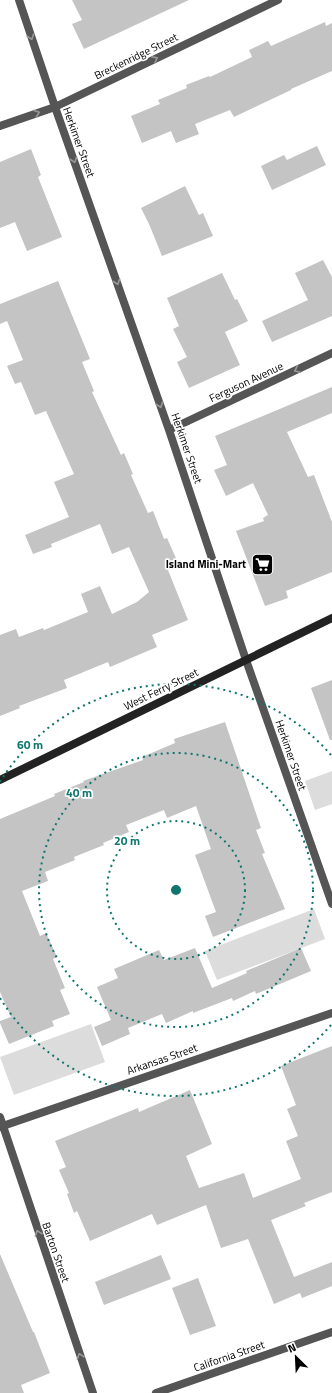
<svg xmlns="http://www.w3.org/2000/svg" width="332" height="1393" viewBox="0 0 332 1393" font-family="'Titillium Web',sans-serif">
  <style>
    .green { fill: #dcdcdc }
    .building { fill: #c4c4c4 }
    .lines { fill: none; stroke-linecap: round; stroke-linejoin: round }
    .street { stroke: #555; stroke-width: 8 }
    .secondary { stroke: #222; stroke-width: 8 }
    .oneway { stroke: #999 }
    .ring { fill: none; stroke: #0f766e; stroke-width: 2; stroke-dasharray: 2 4 }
    .labels { text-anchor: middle; stroke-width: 3.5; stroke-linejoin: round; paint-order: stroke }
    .street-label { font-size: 11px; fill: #000; stroke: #fff }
    .poi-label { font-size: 11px; font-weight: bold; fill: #000; stroke: #fff; text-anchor: end }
    .centre { fill: #0f766e; stroke: #fff; stroke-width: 2 }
    .ring-label { font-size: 12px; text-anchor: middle; font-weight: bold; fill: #0f766e; stroke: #fff; stroke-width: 3.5; stroke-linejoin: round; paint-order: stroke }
  </style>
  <rect width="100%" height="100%" fill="#fff"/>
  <!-- green -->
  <path class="green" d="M332 771V804L315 810 305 781Z
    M314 909 325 939 217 980 205 951Z
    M91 1024 105 1062 14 1095 0 1057Z"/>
  <!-- building -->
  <path class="building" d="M72 0H189L84 49 72 24 82 20Z
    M325 22 326 26 332 23V71L291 89V90L234 117 230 110 195 124 199 134 176 143 171 131 142 143 131 116 160 104 158 100 187 88 186 85 209 76 210 77 252 57 249 50 268 41 271 46Z
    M317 146 326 165 272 190 261 166 284 155 287 160Z
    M31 149 41 175 38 177 62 237 27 251 15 222 0 228V162Z
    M185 186 199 215 203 213 213 236 162 256 149 224 141 208Z
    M323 260 332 277V316L272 342 262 321 308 300 295 273Z
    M222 273 235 300 237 299 248 321 225 332 240 365 189 388 177 362 187 357 173 329 179 326 167 298Z
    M58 281 90 359 82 362 94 391 92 392 121 455 124 453 133 474 131 475 148 513 153 511 164 539 167 538 179 565 168 570 188 620 152 635 157 647 110 667 108 662 64 680 67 688 19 706 20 708 0 716V635L16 629 19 637 43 628 44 630 88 612 81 594 100 586 112 614 137 602 149 592 129 547 112 554 100 524 51 544 52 547 33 554 25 535 69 517 54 482 74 474 46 411 35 415 21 382 15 384 7 366 23 360 7 321 0 324V304Z
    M332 387V413L287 432 308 477 314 475 332 522V572L286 591 288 598 265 606 236 531 264 521 263 518 268 515 253 483 226 496 214 470 227 465 215 436Z
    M332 680V740H330L311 688Z
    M225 722 261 828 256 830 265 853 262 854 285 909 213 937 205 916 216 912 195 855 211 849 196 806 167 818 164 810 126 825 129 832 103 843 104 845 74 857 75 860 45 872 48 881 22 891 40 936 46 933 57 957 53 959 65 988 60 990 70 1014 52 1021 54 1026 9 1044 0 1023V1021L11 1017 0 992V819L55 796 54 794 84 782 83 781 143 760 142 757 175 743 174 739Z
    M195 948 212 988 247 973 246 971 301 948 311 971 256 994 255 991 233 1001 232 998 193 1013V1011L166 1023 162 1014 128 1028 130 1034 102 1046 94 1027 111 1020 97 987 118 978 114 969 159 950 164 960Z
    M332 1046V1192L304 1203 306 1206 271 1220 294 1277 332 1262V1286L302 1298 300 1293 274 1304 248 1239 221 1248 206 1205 157 1225 152 1214 90 1241 77 1211 74 1213 67 1194 69 1193 59 1170 66 1167 55 1141 138 1108 139 1112 190 1090 212 1144 186 1156 199 1188 244 1173 253 1198 301 1179 286 1141 298 1136 287 1109 296 1105 281 1066Z
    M0 1254 33 1332H34L50 1373 21 1385 24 1393H0Z
    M161 1255 171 1279 104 1305 95 1282Z
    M198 1278 216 1326 190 1335 172 1288Z"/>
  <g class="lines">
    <!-- street -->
    <path class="street" d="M19 0 55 107 169 430 246 660 332 904
      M0 126 55 107 278 0
      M169 430 332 353
      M0 1117 93 1393
      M0 1127 332 1013
      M156 1393 332 1332"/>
    <!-- secondary -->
    <path class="secondary" d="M0 780 332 618"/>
  </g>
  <!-- one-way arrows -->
  <defs><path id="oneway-chevron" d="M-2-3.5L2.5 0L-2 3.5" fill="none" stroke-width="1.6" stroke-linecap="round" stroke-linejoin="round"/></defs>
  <g class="oneway">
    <use href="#oneway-chevron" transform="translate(31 37) rotate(71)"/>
    <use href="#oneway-chevron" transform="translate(155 59) rotate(-26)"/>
    <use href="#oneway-chevron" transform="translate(37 113) rotate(-20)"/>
    <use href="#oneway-chevron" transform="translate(74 160) rotate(71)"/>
    <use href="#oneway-chevron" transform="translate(117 282) rotate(71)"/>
    <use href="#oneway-chevron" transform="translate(297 370) rotate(155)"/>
    <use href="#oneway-chevron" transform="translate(160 405) rotate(71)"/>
    <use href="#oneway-chevron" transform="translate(38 1233) rotate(-109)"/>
    <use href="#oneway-chevron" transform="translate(80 1356) rotate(-109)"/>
  </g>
  <!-- distance rings -->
  <g class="ring">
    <circle cx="176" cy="890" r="69"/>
    <circle cx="176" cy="890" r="137"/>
    <path d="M331 1025A206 206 0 0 1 0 998M0 782A206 206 0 0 1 331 755"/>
  </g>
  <!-- icons -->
  <defs>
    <symbol id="supermarket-square" viewBox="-11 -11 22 22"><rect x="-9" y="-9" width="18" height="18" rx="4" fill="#000" stroke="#fff"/><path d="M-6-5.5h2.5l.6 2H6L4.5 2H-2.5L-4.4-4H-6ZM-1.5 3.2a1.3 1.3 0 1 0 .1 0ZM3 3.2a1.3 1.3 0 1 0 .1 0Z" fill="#fff"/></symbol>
  </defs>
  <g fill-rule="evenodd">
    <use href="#supermarket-square" x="250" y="552" width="25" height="25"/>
  </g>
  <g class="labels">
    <!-- street labels -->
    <g class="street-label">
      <text transform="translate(136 56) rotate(-26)" y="4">Breckenridge Street</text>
      <text transform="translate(79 142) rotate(70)" y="4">Herkimer Street</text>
      <text transform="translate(246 382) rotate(-25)" y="4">Ferguson Avenue</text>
      <text transform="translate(187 448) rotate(71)" y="4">Herkimer Street</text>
      <text transform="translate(161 689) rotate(-26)" y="4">West Ferry Street</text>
      <text transform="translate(291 755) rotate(71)" y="4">Herkimer Street</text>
      <text transform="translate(162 1059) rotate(-19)" y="4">Arkansas Street</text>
      <text transform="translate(56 1252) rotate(71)" y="4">Barton Street</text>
      <text transform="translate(229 1356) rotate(-19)" y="4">California Street</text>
    </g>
    <!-- poi labels -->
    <g class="poi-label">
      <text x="246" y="568">Island Mini-Mart</text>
    </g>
  </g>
  <circle cx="176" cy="890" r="6" class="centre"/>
  <g class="ring-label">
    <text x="30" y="749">60 m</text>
    <text x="79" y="797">40 m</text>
    <text x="127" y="845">20 m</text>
  </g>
  <!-- north arrow -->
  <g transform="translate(296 1357) rotate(336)" stroke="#ffffff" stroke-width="3" paint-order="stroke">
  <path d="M0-3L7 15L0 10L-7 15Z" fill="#000000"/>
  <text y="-6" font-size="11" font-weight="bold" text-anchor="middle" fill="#000000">N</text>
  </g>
</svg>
